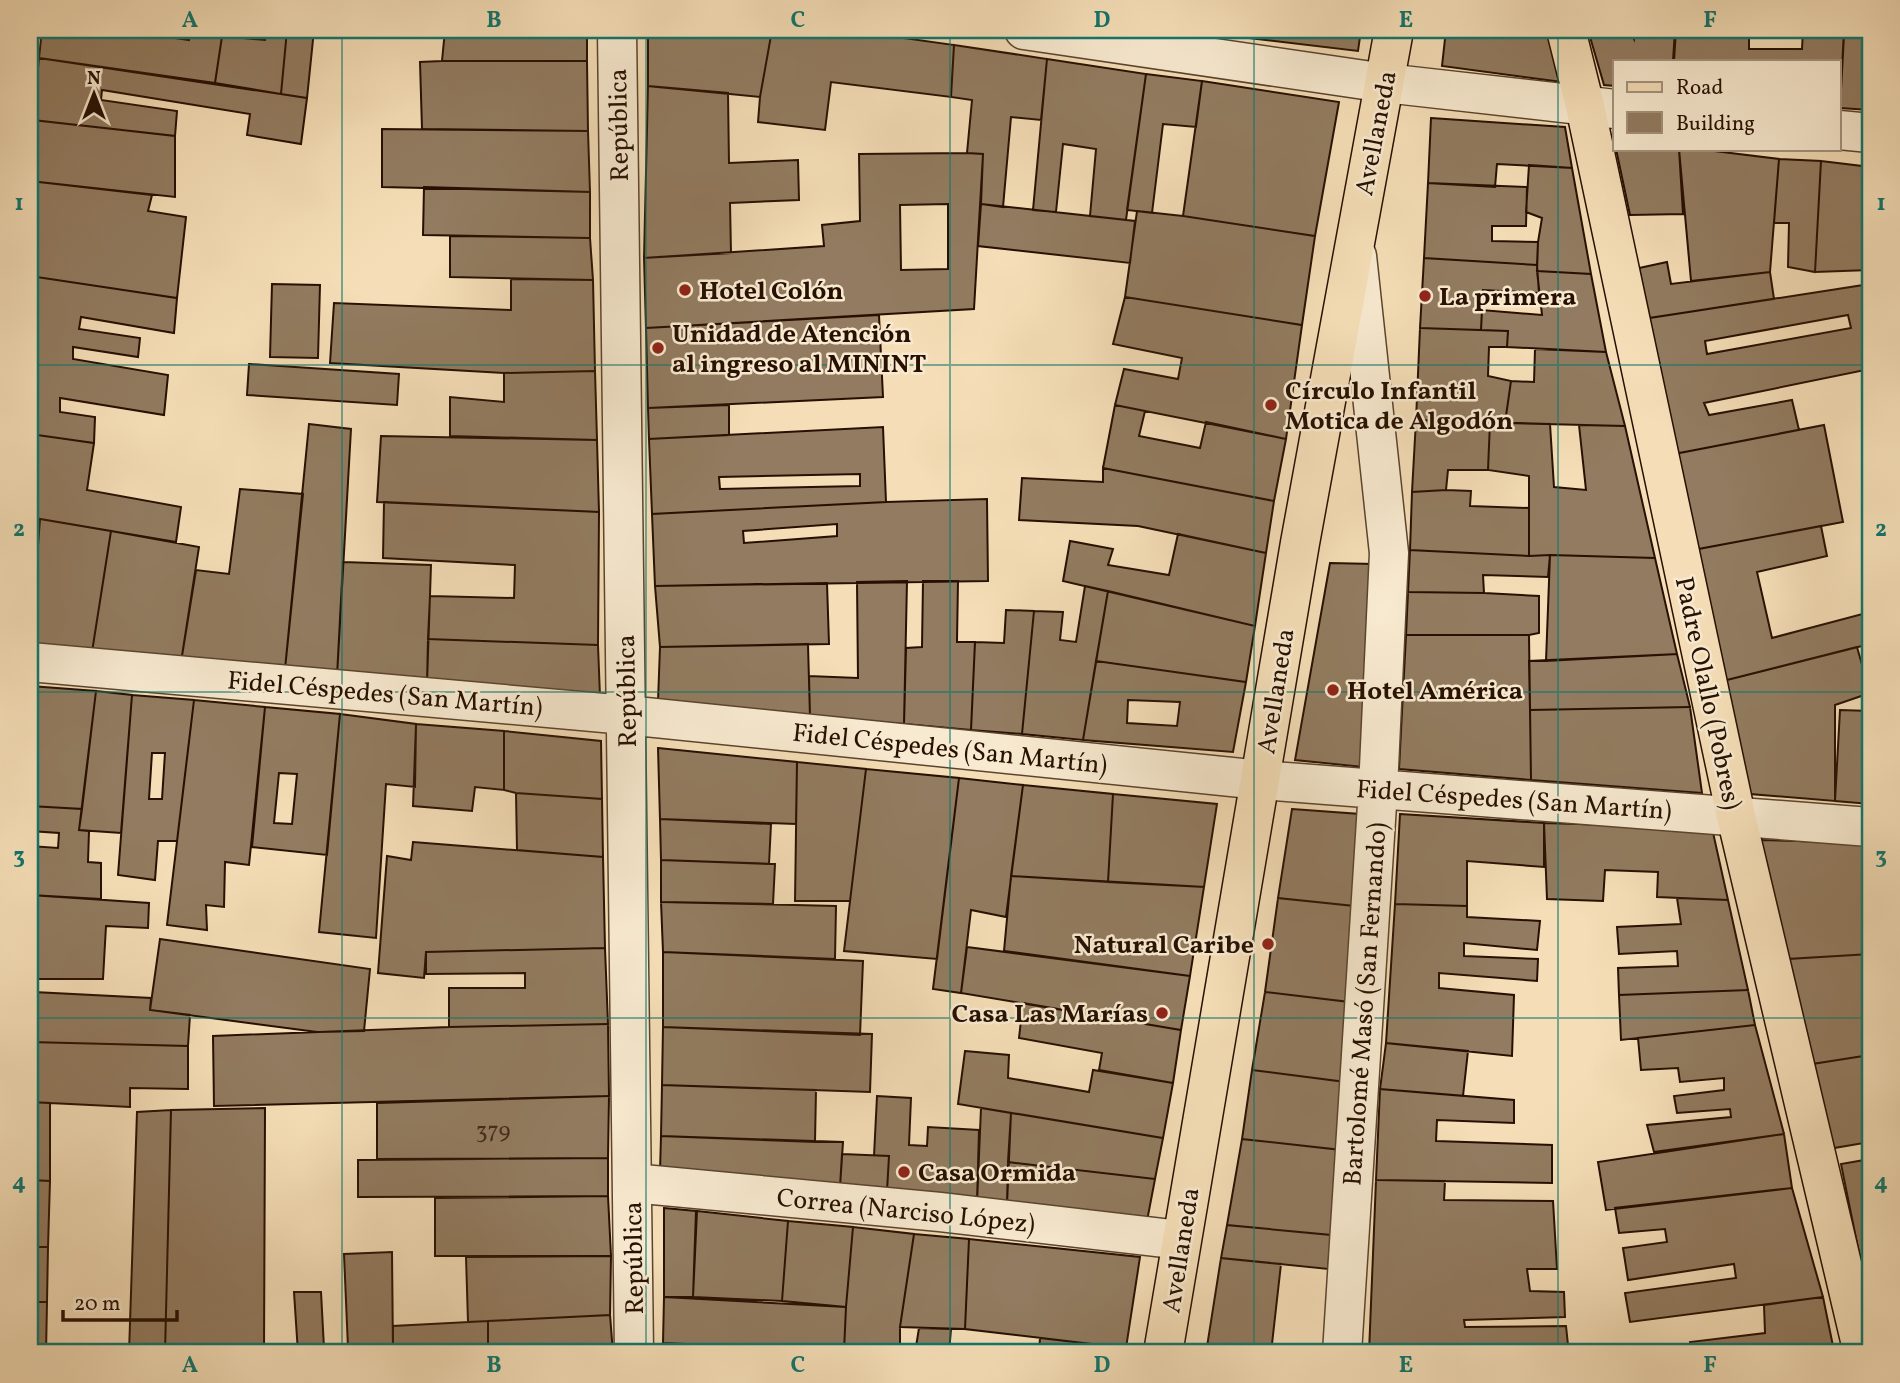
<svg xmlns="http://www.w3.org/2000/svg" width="1900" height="1383" viewBox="0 0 1900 1383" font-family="Vollkorn,serif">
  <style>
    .building { fill: #927b60; stroke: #271002; stroke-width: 2; fill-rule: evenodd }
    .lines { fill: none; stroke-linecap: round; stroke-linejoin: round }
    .minor-casing { stroke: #5a442f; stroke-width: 41 }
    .major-casing { stroke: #271002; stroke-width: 41 }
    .minor { stroke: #f8ead0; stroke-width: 38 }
    .major { stroke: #f5deb7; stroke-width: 38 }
    .grid { fill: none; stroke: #0f766e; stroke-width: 2; stroke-opacity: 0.55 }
    .poi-dot { fill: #8f2418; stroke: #f8ead0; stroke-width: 2.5 }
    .labels { text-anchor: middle; stroke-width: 5; stroke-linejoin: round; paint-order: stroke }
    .number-label { font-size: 23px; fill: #422b1a }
    .street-label { font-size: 26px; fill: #271002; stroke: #f8ead0 }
    .poi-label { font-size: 26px; font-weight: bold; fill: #271002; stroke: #f8ead0; text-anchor: start }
    .neatline { fill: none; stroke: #0f766e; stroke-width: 2.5 }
    .grid-label { font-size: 23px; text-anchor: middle; font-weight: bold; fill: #0f766e }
  </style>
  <rect width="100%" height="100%" fill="#f5deb7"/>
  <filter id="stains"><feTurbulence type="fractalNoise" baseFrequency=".00286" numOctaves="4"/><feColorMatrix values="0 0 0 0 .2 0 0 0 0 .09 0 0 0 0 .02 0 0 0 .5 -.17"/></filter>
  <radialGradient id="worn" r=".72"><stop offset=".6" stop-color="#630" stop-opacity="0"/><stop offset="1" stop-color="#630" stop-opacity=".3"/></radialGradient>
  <!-- building -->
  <path class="building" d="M42 30H149L148 34 189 40 191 30H223L215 83 39 58Z
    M266 30H287L281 94 215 83 222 36 265 40Z
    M287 30H314L307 98 281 94Z
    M445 30H587V61H442Z
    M648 30H772L760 97 648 86Z
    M772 30H847L954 45 951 97 831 82 825 130 758 122 760 97Z
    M1181 30H1361L1358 51Z
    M1446 30 1550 32 1562 82 1442 66Z
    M1588 30H1630L1634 39 1635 30H1675L1673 61H1615V86L1604 85Z
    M1676 30H1749V49H1802L1803 30H1844L1840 108 1839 61H1674Z
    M1844 35 1870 37V110L1840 108Z
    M954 45 1047 59 1041 120 1011 117 1003 207 981 204 983 154 967 153 972 100 951 97Z
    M39 58 307 98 301 144 247 135 250 114 102 90 101 100 177 111 175 136 33 120Z
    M1047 59 1146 74 1126 220 1090 216 1096 149 1063 144 1056 212 1033 210Z
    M442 61H587L588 131 422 129 420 62Z
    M1146 74 1202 81 1196 127 1163 124 1152 213 1127 210Z
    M1202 81 1339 102 1315 236 1183 216Z
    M648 86 728 93 729 163 798 160 799 200 730 203 731 253 644 258Z
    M1431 118 1565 127 1572 168 1497 164 1495 187 1428 183Z
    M33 120 175 136V197L30 181V147Z
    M382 129 588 131 590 192 382 187Z
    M1616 149H1679L1683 214 1630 215Z
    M1679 149H1698L1779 159 1770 272 1691 281Z
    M967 153 983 154 974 309 646 328 644 258 824 246 822 225 860 221 859 154ZM948 204V269L901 270 900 205Z
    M1779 159 1821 161 1815 272 1788 267 1789 223H1774Z
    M1821 161 1870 167V270L1815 272Z
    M1529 165 1572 168 1591 274 1537 271 1538 242 1542 218 1526 212Z
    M30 181 152 195 148 211 186 217 177 298 30 276Z
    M1428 183 1527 187 1526 226H1492V241L1538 242 1537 265 1424 258Z
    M424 187 590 192V238L423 235Z
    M981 204 1135 221 1130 263 978 246Z
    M1137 211 1183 216 1315 236 1302 325 1125 297Z
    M450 236 590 238 593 280 450 277Z
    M1424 258 1537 265 1539 293 1483 290 1481 330 1420 328Z
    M1667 262 1671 284 1770 272 1774 299 1649 318 1639 268Z
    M1537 271 1591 274 1606 352 1507 347 1508 331 1481 330 1482 310 1542 315Z
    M30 276 177 298 174 333 81 317 79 329 140 338 138 357 73 347V359L168 375 164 415 60 398V412L95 417 94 443 30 434Z
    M511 279 593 280 595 371 504 373 330 363 334 303 511 310Z
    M272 284 320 285 318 358 270 357Z
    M1870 284V369L1704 403 1709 415 1792 400 1799 430 1674 454 1649 318ZM1848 315 1851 328 1707 354 1705 341Z
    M1125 297 1302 325 1286 439 1115 405 1124 369 1178 379 1182 358 1113 344Z
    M879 315 883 397 648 408 646 328Z
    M1420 328 1508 331 1507 347H1489L1488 376 1511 381 1505 423 1416 420Z
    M1535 349 1606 352 1625 426 1505 423 1511 381 1534 382Z
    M249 364 399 374 397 405 247 395Z
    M595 371 597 440 450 436V397L504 402V373Z
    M729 405V435L649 439 648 408Z
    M1115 405 1145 411 1139 436 1200 448 1206 422 1286 439 1274 501 1103 468Z
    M1416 420 1490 422 1488 470H1448L1446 490 1412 492Z
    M1490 422 1550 424 1554 487 1586 490 1579 425 1625 426 1655 558 1550 555 1529 556V476L1488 470Z
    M309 424 351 429 337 676 285 669Z
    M1824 425 1843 522 1693 550 1674 454Z
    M883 427 886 502 652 514 649 439ZM860 474V486L720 489 719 477Z
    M30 434 94 443 87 490 181 507 176 542 40 519 37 559H30Z
    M381 436 597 440 599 512 377 502Z
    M1103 468 1274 501 1266 553 1138 526 1019 520 1022 478 1103 482Z
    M240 489 303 494 285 669 181 662 196 570 229 574Z
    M1446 490 1471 491 1470 506 1529 508V556L1410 550 1412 492Z
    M987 499 988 581 655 586 652 514 886 502ZM837 524V536L744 543 743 531Z
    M384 502 599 512 598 645 428 639 430 596 514 598 515 565 383 558Z
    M40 519 111 531 92 652 30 648V631Z
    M1821 526 1827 556 1757 572 1772 638 1870 612V644L1723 681 1693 550Z
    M111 531 199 547 181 662 92 652Z
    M1178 534 1266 553 1255 626 1063 581 1070 541 1113 549 1108 565 1169 575Z
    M1410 550 1529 556 1550 555 1548 577 1483 575 1484 593 1408 592Z
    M1550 555 1655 558 1677 654 1546 661Z
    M30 559H37L30 631Z
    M343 562 431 565 427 683 337 676Z
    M1330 563 1374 564 1363 767 1295 760Z
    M907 581 904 724 810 717 809 676 858 678 857 582Z
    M923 581H958L957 642H975L971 730 904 724 906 648 922 647Z
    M827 583 829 644 660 647 655 586Z
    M1085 586 1108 591 1083 740 1022 734 1034 611 1063 612 1060 640 1076 642Z
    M1108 591 1255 626 1246 682 1096 661Z
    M1408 592 1484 593 1539 596V633L1529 635H1406Z
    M1006 610 1034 611 1022 734 971 730 975 642 1004 643Z
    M1406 635H1529L1531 780 1399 769Z
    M428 639 598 645 600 697 427 683Z
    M808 644 810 717 658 701 660 647Z
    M1857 647 1870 693 1835 705V801L1750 794 1723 681Z
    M1677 654 1690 707 1530 710 1529 661Z
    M1096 661 1246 682 1233 752 1083 740ZM1128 700 1180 702 1177 726 1127 723Z
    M30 686 96 691 82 809 30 806Z
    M96 691 132 695 121 833 79 830Z
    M132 695 194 700 177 841H158L155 880 118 875ZM152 753H165L162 799H149Z
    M194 700 265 707 249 865 225 862 224 907 206 905 207 930 167 925Z
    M265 707 340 714 327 855 252 847ZM279 773 297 774 292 824 274 823Z
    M1690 707 1702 793 1531 780 1530 710Z
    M1840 710 1870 711V804L1835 801Z
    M340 714 416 724 415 787 386 784 376 938 319 932Z
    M416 724 504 731V790L475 787 472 811 413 806Z
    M504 731 601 741 602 799 516 793 504 790Z
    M658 748 797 762 796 824 660 819Z
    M797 762 866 769 850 901H795Z
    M866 769 959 778 937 959 844 951Z
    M959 778 1023 785 1006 917 971 910 961 993 933 989Z
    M1023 785 1113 794 1108 882 1011 876Z
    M516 793 602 799 603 857 517 850Z
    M1113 794 1217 804 1204 887 1108 882Z
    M30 806 82 809 79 830 89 831 88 862 101 863V899L30 895V846L58 848 59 833 30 831Z
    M1292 809 1360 814 1354 906 1278 898Z
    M1400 814 1544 823V867L1467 861V906L1395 904Z
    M660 819 771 824 769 864 661 860Z
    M1544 823 1712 828 1728 900 1657 897 1658 872 1605 870 1603 901 1547 899Z
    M1759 840 1870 843V900H1862L1863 915H1870V954L1788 959Z
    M413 842 603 857 605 948 426 952 424 978 378 973 387 856 411 860Z
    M661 860 775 864 773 904 661 902Z
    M1011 876 1204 887 1190 976 1004 951Z
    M30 895 149 903 148 928 106 926 103 979H30Z
    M1278 898 1354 906 1349 1002 1265 992Z
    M1677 898 1728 900 1748 990 1619 995 1618 968 1678 966 1677 951 1619 954 1617 927 1681 924Z
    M661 902 836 906 835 959 663 952Z
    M1395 904 1467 906V917L1540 921 1537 950 1464 943V956L1538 959 1537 981 1439 973V988L1514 995 1512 1056 1386 1043Z
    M160 939 370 969 364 1031 317 1032 150 1010Z
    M967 947 1190 976 1181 1030 961 993Z
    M605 948 608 1024 449 1027V988H525V973L426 974V952Z
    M663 952 863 961 860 1035 663 1027Z
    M1870 954V975H1867L1870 992V1055L1812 1064 1788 959Z
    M30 979 38 980 34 992 151 998 150 1010 190 1015 188 1046 30 1042Z
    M1748 990 1755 1025 1621 1040 1619 995Z
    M1265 992 1349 1002 1346 1082 1252 1070Z
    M1023 1003 1181 1030 1173 1083 1099 1070 1102 1053 1019 1038Z
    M608 1024 609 1096 214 1106 213 1036 449 1027Z
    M1755 1025 1784 1134 1654 1152 1647 1125 1731 1117 1730 1109 1677 1113 1674 1096 1724 1090V1078L1680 1082 1678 1068 1641 1070 1638 1038Z
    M663 1027 872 1034 870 1092 662 1085Z
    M30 1042 188 1046V1089L130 1088V1107L30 1102Z
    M1386 1043 1468 1051 1463 1096 1380 1089Z
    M965 1051 1009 1055 1008 1078 1089 1092 1093 1070 1173 1083 1163 1138 958 1104Z
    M1870 1055V1142L1834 1148 1812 1064Z
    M1252 1070 1346 1082 1341 1150 1242 1139Z
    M662 1085 816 1090 815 1142 661 1136Z
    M1380 1089 1514 1100V1123L1437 1120 1436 1141 1552 1145V1183L1376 1180Z
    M609 1096 608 1158 377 1159V1103Z
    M877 1096 911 1098 909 1145 927 1146 928 1127 979 1130 977 1203 887 1191 889 1156H874Z
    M30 1102 50 1103V1181L30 1180Z
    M265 1108 264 1353H165L171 1110Z
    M981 1108 1011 1113 1007 1205 977 1203Z
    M171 1110 165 1353H129L137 1112Z
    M1011 1113 1163 1138 1155 1179 1008 1162Z
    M1784 1134 1792 1188 1606 1210 1598 1162Z
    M661 1136 843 1142 840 1187 660 1171Z
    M1242 1139 1341 1150 1331 1235 1227 1225Z
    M842 1154 889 1156 887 1191 840 1187Z
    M608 1158V1196L358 1197V1160Z
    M1870 1159V1262L1861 1263 1841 1164Z
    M1008 1162 1155 1179 1147 1221 1007 1205Z
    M30 1180 50 1181 48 1247H30Z
    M1376 1180 1445 1181 1444 1200 1553 1201 1557 1269H1527L1530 1291 1564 1292 1565 1317 1464 1320 1465 1327 1566 1326 1568 1345 1433 1346V1353H1369Z
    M1792 1188 1823 1297 1630 1322 1625 1293 1736 1278 1734 1264 1628 1280 1623 1248 1667 1242 1665 1229 1619 1233 1615 1208Z
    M608 1196 611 1256H435V1198Z
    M664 1208 696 1211 693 1297H664Z
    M697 1211 788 1221 782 1301 693 1297Z
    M788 1221 853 1227 846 1307 782 1301Z
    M1227 1225 1331 1235 1328 1269 1221 1258Z
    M853 1227 914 1234 900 1327V1353L844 1351 846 1307Z
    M914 1234 969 1239 965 1329 900 1327Z
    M969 1239 1140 1257 1126 1348 965 1329Z
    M30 1247H48L47 1302H30Z
    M392 1252 393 1353H298L294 1292H321L324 1348H348L344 1254Z
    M611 1256 610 1315 468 1322 466 1257Z
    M1221 1258 1281 1264 1272 1344 1322 1353H1206Z
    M1870 1262V1314L1861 1263Z
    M664 1297 846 1307 844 1351 663 1343Z
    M1823 1297 1834 1351 1816 1353H1692L1690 1342 1765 1333 1764 1305Z
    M30 1302H47L46 1353H30Z
    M610 1315 613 1353H488V1321Z
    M488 1321V1353H393V1326Z
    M919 1328 951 1329 949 1353H915Z
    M1040 1338 1126 1348 1125 1353H1039Z
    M663 1343 749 1347V1353H662Z"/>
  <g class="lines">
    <defs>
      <path id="minor" d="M617 30 634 1353
        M1024 30 1385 83 1615 109
        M1839 130 1870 133
        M30 662 626 715 1261 780 1870 827
        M632 1183 940 1212 1181 1240
        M1342 1353 1378 789 1389 553 1357 256"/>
      <path id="major" d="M1566 30 1585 106 1736 816 1863 1353
        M1163 1353 1300 543 1394 30"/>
    </defs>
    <!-- minor casing -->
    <use href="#minor" class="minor-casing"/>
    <!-- major casing -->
    <use href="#major" class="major-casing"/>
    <!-- minor -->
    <use href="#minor" class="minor"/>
    <!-- major -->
    <use href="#major" class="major"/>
  </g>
  <!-- grid -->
  <path class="grid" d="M342 30V1353M646 30V1353M950 30V1353M1254 30V1353M1558 30V1353M30 365H1870M30 692H1870M30 1018H1870"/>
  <!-- markers -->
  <g class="poi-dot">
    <circle cx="685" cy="290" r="7"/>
    <circle cx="1425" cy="296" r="7"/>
    <circle cx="658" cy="348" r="7"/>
    <circle cx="1271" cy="405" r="7"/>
    <circle cx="1333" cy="690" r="7"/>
    <circle cx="1268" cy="944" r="7"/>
    <circle cx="1162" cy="1013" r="7"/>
    <circle cx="904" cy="1172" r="7"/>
  </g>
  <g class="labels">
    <!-- number labels -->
    <g class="number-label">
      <text x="493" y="1138">379</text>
    </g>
    <!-- street labels -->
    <g class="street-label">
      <text transform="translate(618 125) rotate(-91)" y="9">República</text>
      <text transform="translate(1375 133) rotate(-79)" y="9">Avellaneda</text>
      <text transform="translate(626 691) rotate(-91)" y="9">República</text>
      <text transform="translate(1275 691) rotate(-81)" y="9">Avellaneda</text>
      <text transform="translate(385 693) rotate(5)" y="9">Fidel Céspedes (San Martín)</text>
      <text transform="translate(1709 693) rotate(78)" y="9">Padre Olallo (Pobres)</text>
      <text transform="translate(950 748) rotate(6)" y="9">Fidel Céspedes (San Martín)</text>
      <text transform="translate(1514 799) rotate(4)" y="9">Fidel Céspedes (San Martín)</text>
      <text transform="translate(1364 1004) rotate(-86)" y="9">Bartolomé Masó (San Fernando)</text>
      <text transform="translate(906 1210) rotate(6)" y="9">Correa (Narciso López)</text>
      <text transform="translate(1180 1250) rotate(-81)" y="9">Avellaneda</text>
      <text transform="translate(633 1258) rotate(-91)" y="9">República</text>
    </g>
    <!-- poi labels -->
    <g class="poi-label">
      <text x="699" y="299">Hotel Colón</text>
      <text x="1439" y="305">La primera</text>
      <text x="672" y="342">Unidad de Atención<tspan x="672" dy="30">al ingreso al MININT</tspan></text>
      <text x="1285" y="399">Círculo Infantil<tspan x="1285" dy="30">Motica de Algodón</tspan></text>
      <text x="1347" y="699">Hotel América</text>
      <text x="1254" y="953" text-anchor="end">Natural Caribe</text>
      <text x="1148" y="1022" text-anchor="end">Casa Las Marías</text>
      <text x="918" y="1181">Casa Ormida</text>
    </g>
  </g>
  <!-- margin -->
  <rect width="1900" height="1383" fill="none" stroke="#f5deb7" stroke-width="77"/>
  <!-- legend -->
  <rect x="1613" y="60" width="228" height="91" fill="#f8ead0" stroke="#a4937e" stroke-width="2"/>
  <rect x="1627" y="82" width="35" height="10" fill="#f5deb7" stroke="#a4937e" stroke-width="2"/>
  <text x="1676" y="94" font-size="21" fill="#271002">Road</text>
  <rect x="1627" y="112" width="35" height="21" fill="#927b60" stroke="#a4937e" stroke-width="2"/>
  <text x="1676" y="130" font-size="21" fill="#271002">Building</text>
  <!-- north arrow -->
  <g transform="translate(94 94)" stroke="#f8ead0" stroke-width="5" paint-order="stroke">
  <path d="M0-5L12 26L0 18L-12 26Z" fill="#271002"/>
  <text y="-10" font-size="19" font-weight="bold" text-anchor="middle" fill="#271002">N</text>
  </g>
  <!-- scale -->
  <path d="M63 1310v10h114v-10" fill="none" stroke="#271002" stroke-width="3.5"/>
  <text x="74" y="1310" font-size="21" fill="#271002" stroke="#f8ead0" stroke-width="5" paint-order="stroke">20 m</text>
  <rect x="38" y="38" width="1824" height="1306" class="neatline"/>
  <g class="grid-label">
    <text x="190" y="27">A</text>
    <text x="494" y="27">B</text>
    <text x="798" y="27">C</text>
    <text x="1102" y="27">D</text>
    <text x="1406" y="27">E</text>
    <text x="1710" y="27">F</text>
    <text x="19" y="210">1</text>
    <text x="1881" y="210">1</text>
    <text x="19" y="536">2</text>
    <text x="1881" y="536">2</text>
    <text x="19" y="863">3</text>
    <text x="1881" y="863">3</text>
    <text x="19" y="1189">4</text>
    <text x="1881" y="1189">4</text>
    <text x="190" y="1372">A</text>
    <text x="494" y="1372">B</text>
    <text x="798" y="1372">C</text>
    <text x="1102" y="1372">D</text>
    <text x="1406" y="1372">E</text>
    <text x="1710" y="1372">F</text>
  </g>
  <rect width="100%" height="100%" filter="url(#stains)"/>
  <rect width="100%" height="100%" fill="url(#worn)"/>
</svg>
